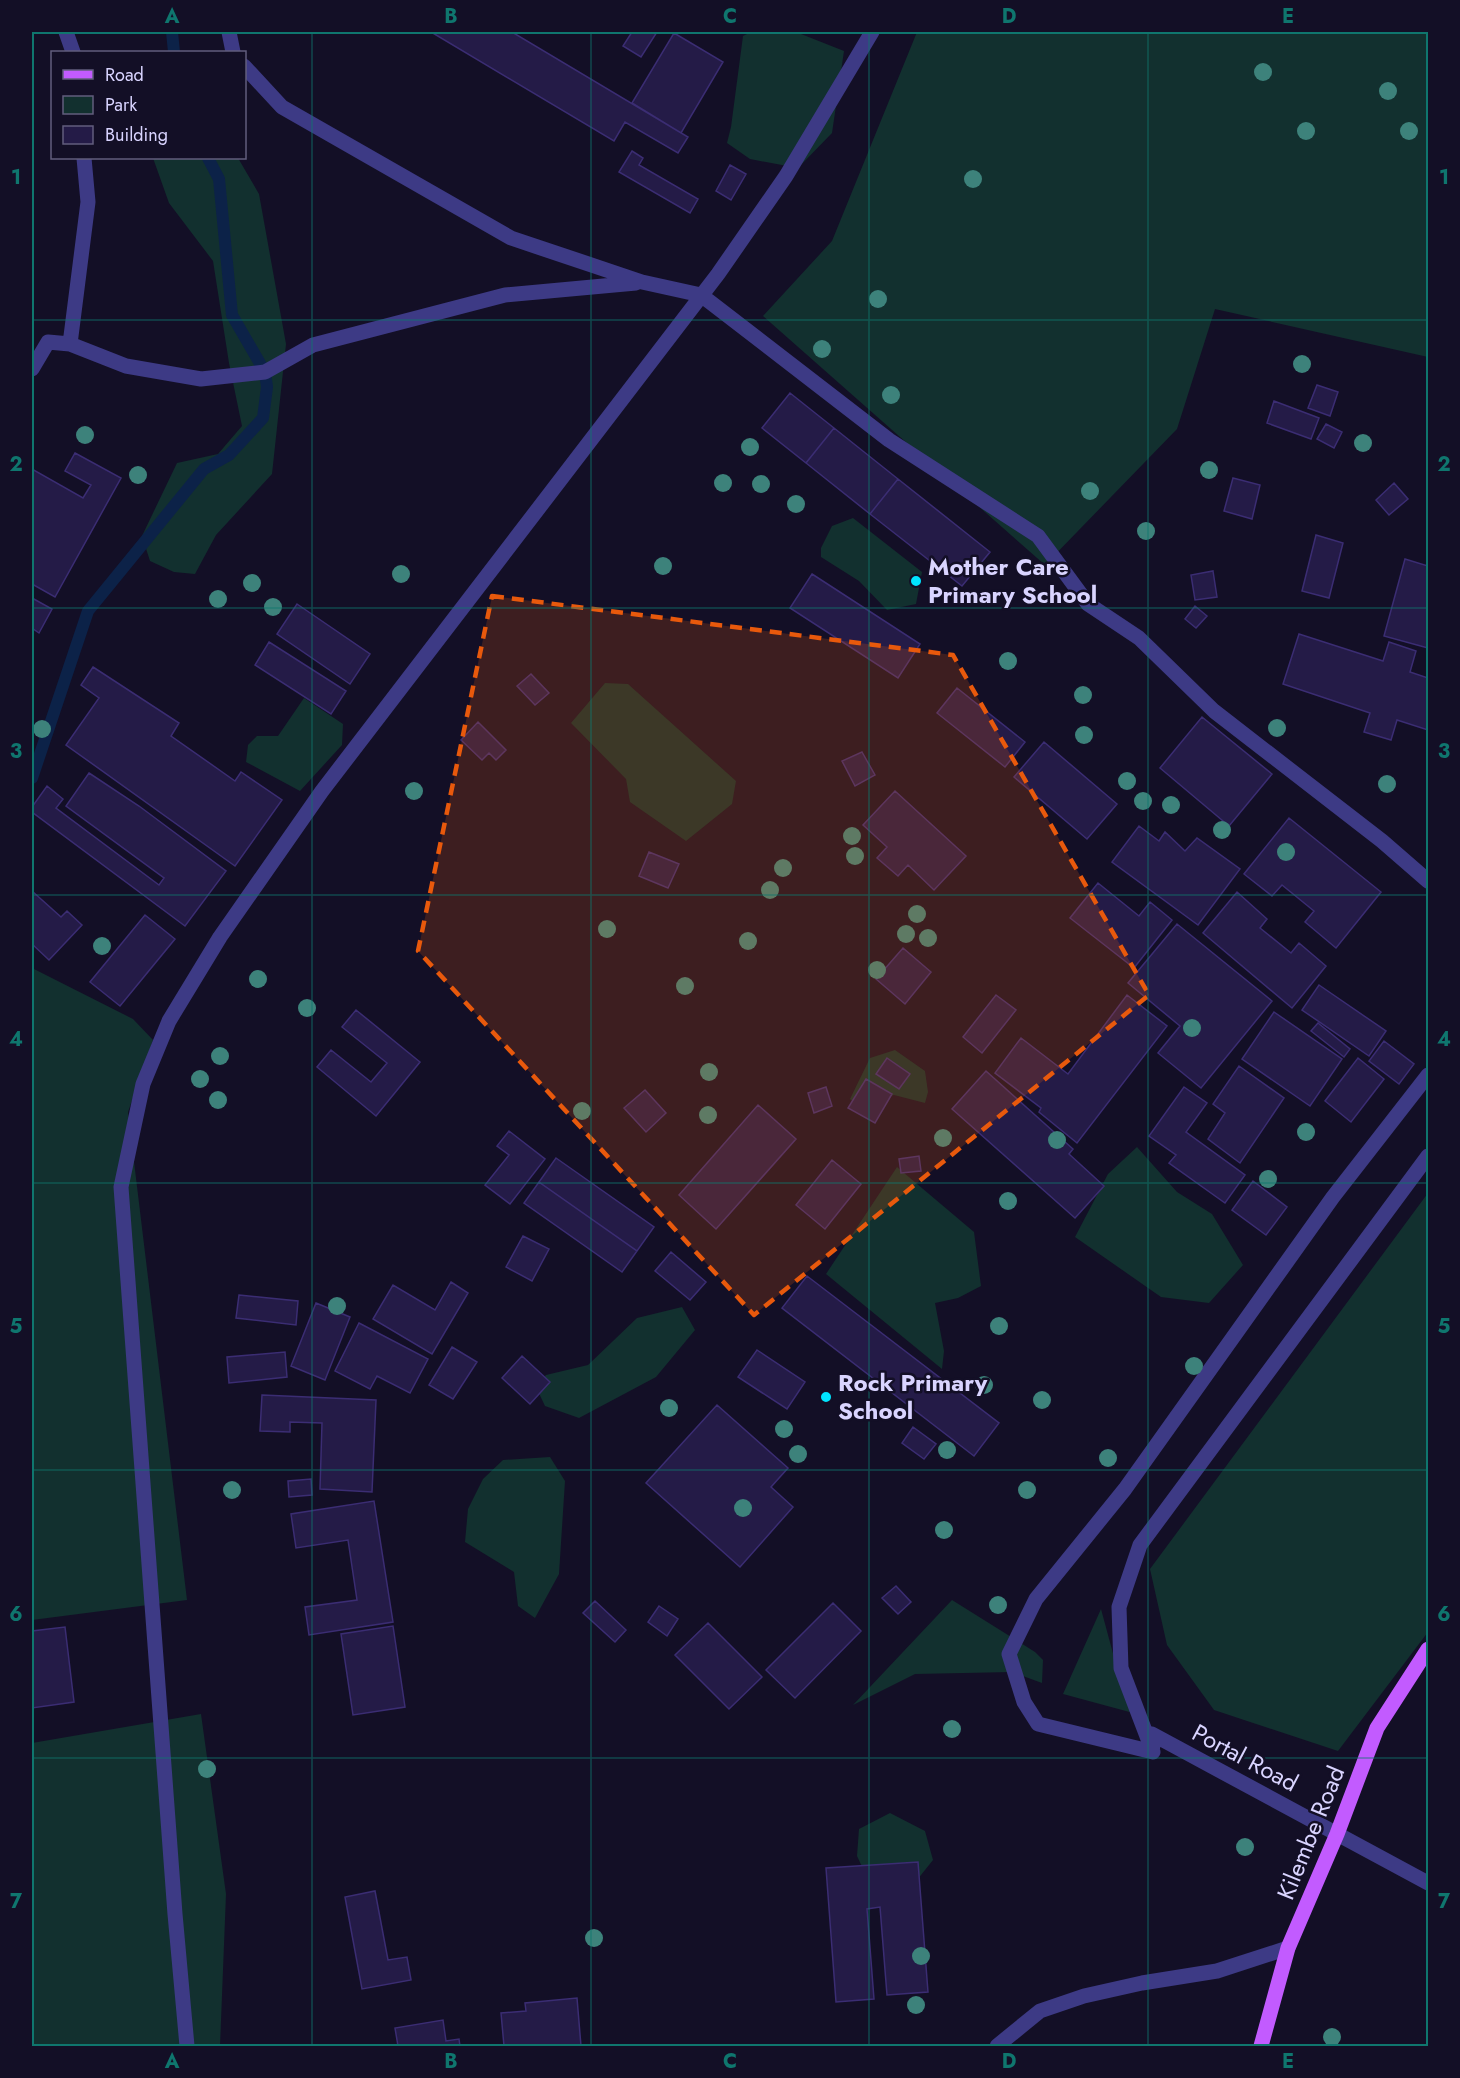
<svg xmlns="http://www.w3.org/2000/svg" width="1460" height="2078" viewBox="0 0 1460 2078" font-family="Jost,sans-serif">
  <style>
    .green { fill: #12302f }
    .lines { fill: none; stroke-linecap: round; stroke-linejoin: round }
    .stream { stroke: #0c2248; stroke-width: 12 }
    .building { fill: #241b47; stroke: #3b2d73; stroke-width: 1.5 }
    .service { stroke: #3d3a85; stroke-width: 15 }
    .minor { stroke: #3d3a85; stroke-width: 15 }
    .primary { stroke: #c25bff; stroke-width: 15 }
    .tree { fill: #3d827b }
    .marked { fill: #e8590c; fill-opacity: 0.2; stroke: #e8590c; stroke-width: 4.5; stroke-dasharray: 12 8; stroke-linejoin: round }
    .grid { fill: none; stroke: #0f766e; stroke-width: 1.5; stroke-opacity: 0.55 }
    .poi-dot { fill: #00e5ff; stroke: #130f26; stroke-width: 2 }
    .labels { text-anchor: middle; stroke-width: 5; stroke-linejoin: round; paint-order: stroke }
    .poi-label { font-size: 24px; font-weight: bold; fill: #d9d4ff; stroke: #130f26; text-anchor: start }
    .street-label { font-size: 24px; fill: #d9d4ff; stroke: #130f26 }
    .neatline { fill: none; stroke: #0f766e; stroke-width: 2 }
    .grid-label { font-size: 20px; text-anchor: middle; font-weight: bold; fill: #0f766e }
  </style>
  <rect width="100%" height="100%" fill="#130f26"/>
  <!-- green -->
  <path class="green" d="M751 32H796L844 51 832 133 798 168 750 159 727 143 731 127 743 36Z
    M917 32H1428V357L1215 309 1177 429 1045 565 763 316 832 241Z
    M153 158H238L259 194 286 344 272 474 216 535 195 574 174 572 150 561 142 536 177 463 218 454 242 426 229 363 213 261 169 203Z
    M853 518 922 572 916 604 887 610 859 581 821 557V548L832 526Z
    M605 683 628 684 736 781 732 804 686 841 630 802 626 779 571 723Z
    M304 698 343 724 342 745 300 791 246 762 248 745 257 736H278Z
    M32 968 133 1019 153 1040 128 1112 187 1600 32 1620Z
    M895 1050 925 1071 928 1092 925 1103 894 1095 858 1106 850 1099 870 1058Z
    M1137 1147 1177 1192 1212 1214 1243 1265 1209 1303 1161 1297 1075 1237 1108 1174Z
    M897 1167 974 1232 981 1286 958 1298 935 1303 944 1351 942 1369 826 1274Z
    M1428 1193V1632L1338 1751 1214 1710 1167 1645 1150 1569Z
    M682 1307 695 1330 656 1377 579 1418 545 1406 536 1387 546 1375 588 1365 637 1318Z
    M550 1457 565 1481 559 1574 535 1618 518 1606 514 1572 465 1542 468 1509 483 1479 503 1460Z
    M952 1600 1035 1652 1043 1660 1042 1683 1012 1672 915 1674 853 1705Z
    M1101 1609 1121 1683 1148 1717 1063 1694Z
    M201 1714 226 1894 220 2046H32V1743Z
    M890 1813 925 1831 933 1860 917 1880 865 1873 857 1856 859 1829Z"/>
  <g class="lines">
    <!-- stream -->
    <path class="stream" d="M172 32 174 52
      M32 778 88 611 204 469 229 455 263 418 267 387 265 372 232 315 219 179 208 158"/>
  </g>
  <!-- building -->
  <path class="building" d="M431 32H512L688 137 678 153 625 122 614 141Z
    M632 32H657L641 57 623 46Z
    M674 33 723 62 681 133 632 103Z
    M632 151 643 158 639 165 698 199 690 213 619 172Z
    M730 165 746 174 731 200 716 191Z
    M1317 385 1338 392 1330 416 1308 408Z
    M790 393 834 428 806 463 762 428Z
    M1274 401 1319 418 1311 439 1267 423Z
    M1326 424 1342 432 1334 448 1317 439Z
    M834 428 898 479 870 514 806 463Z
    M75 453 121 478 55 597 32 584V469L83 498 91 485 65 471Z
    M1233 478 1260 485 1252 519 1224 511Z
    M898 479 990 552 962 586 870 514Z
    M1394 483 1408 499 1389 515 1376 500Z
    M1316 535 1343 543 1329 598 1302 591Z
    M1405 559 1428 566V648L1384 636Z
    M1213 571 1217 597 1195 600 1191 575Z
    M812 574 920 644 898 678 790 608Z
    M32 598 52 609 39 633 32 628Z
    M297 604 370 654 350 684 277 634Z
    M1195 606 1207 616 1196 628 1185 619Z
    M1299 634 1383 661 1389 642 1416 651 1410 672 1428 678V730L1397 720 1391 740 1364 732 1370 713 1283 684Z
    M269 642 346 691 331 714 255 665Z
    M93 667 179 723 171 736 235 781 241 772 282 800 235 866 66 745 99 698 81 685Z
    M531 674 549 693 535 705 517 686Z
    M957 688 1025 742 1005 767 937 713Z
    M1202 717 1272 774 1229 826 1160 768Z
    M478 722 506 750 496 760 489 753 482 760 461 740Z
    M1044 742 1117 804 1087 839 1014 777Z
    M862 752 875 775 855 786 842 761Z
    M89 773 139 806 226 871 185 926 32 812V807L47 786 63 799 56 808 159 885 164 878 66 806Z
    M895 791 966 856 934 890 908 865 898 876 877 858 887 847 863 825Z
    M1289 818 1381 892 1336 948 1305 922 1314 911 1282 885 1272 896 1244 874Z
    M1139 826 1159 841 1165 832 1185 851 1197 838 1240 869 1198 925 1112 862Z
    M649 852 679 864 668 888 639 876Z
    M1098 883 1139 916 1150 902 1172 920 1134 968 1070 918Z
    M32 891 61 917 67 911 82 925 49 960 32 944Z
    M1237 892 1267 919 1260 928 1291 953 1299 943 1326 966 1292 1008 1203 933Z
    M145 915 175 939 120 1006 90 982Z
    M1177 924 1272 1001 1201 1088 1158 1053 1180 1026 1128 983Z
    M903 948 931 972 905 1004 876 979Z
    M1319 985 1386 1031 1369 1056 1302 1010Z
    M996 995 1016 1010 982 1053 963 1037Z
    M1127 995 1167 1026 1077 1143 1039 1112 1041 1108 995 1073 1021 1038 1068 1074Z
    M356 1010 420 1062 376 1116 317 1067 331 1050 371 1082 387 1063 342 1027Z
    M1274 1012 1342 1059 1310 1106 1242 1059Z
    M1318 1023 1350 1049 1344 1057 1311 1031Z
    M1384 1041 1414 1064 1399 1084 1369 1061Z
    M887 1058 910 1074 899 1089 876 1074Z
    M1358 1058 1384 1079 1351 1122 1325 1101Z
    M1239 1066 1284 1098 1240 1163 1208 1139 1225 1113 1213 1104Z
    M986 1071 1073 1149 1069 1154 1104 1186 1075 1218 952 1109Z
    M866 1079 892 1094 875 1123 848 1108Z
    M826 1087 832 1106 814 1113 808 1093Z
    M1184 1087 1207 1103 1186 1132 1245 1175 1225 1203 1169 1163 1176 1155 1149 1136Z
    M645 1090 666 1113 646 1132 624 1108Z
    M758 1105 796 1139 716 1229 679 1195Z
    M509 1131 545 1159 510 1204 485 1185 509 1155 497 1146Z
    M919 1156 921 1171 901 1173 899 1159Z
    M556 1158 654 1227 637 1251 539 1182Z
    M832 1160 861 1184 825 1229 796 1205Z
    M1253 1181 1287 1207 1266 1235 1232 1210Z
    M539 1182 637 1251 622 1272 524 1203Z
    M523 1236 549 1249 532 1281 506 1267Z
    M671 1252 706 1282 690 1300 655 1271Z
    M807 1276 999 1423 974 1456 782 1308Z
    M451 1282 468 1293 432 1354 373 1319 393 1285 435 1310Z
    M239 1295 298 1301 296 1325 236 1318Z
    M316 1303 350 1317 325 1380 291 1366Z
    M359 1323 428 1359 410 1393 377 1376 370 1389 335 1371Z
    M452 1347 477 1362 453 1399 429 1385Z
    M757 1350 805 1382 787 1409 738 1377Z
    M285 1352 287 1377 229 1383 227 1357Z
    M522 1356 550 1382 530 1404 502 1378Z
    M262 1395 376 1400 372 1492 320 1489 322 1423 290 1422V1432L260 1431Z
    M717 1405 788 1468 771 1487 793 1507 740 1567 646 1483Z
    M913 1427 936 1444 924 1459 902 1443Z
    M311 1479 312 1495 289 1497 288 1481Z
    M374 1501 393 1622 309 1635 305 1607 357 1600 348 1540 296 1548 291 1514Z
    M896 1586 911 1602 898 1614 882 1598Z
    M595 1601 626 1630 615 1642 583 1613Z
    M833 1603 861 1631 795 1698 766 1670Z
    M659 1606 678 1619 667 1636 648 1622Z
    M708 1623 762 1677 729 1709 675 1655Z
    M393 1626 405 1707 353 1715 341 1634Z
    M65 1627 74 1702 32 1708V1631Z
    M918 1862 928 1992 887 1995 880 1907 867 1909 874 1999 836 2002 826 1868Z
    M375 1891 388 1960 407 1957 411 1980 362 1989 345 1897Z
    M577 1998 581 2046H504L501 2013 526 2011 525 2003Z
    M443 2020 446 2041 459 2039 460 2046H398L395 2028Z"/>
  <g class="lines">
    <!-- service -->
    <path class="service" d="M997 2046 1040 2011 1084 1996 1142 1983 1217 1971 1288 1948"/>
    <!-- minor -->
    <path class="minor" d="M66 32 73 52
      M229 32 233 52
      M244 66 282 107 511 238 642 282 701 295 889 440 1038 536 1088 604 1139 638 1214 711 1382 841 1428 881
      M70 344 88 202 84 158
      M32 369 48 342 70 344 126 366 201 379 265 372 313 345 505 295 636 283
      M1153 1746 1152 1734 1428 1883
      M1153 1752 1038 1724 1024 1702 1009 1654 1036 1599 1125 1489 1333 1197 1428 1075
      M1153 1752 1121 1668 1119 1607 1140 1545 1428 1156
      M187 2046 175 1914 121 1187 143 1084 169 1021 220 937 322 791 718 274 786 176 872 32"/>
    <!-- primary -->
    <path class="primary" d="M1261 2046 1288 1948 1337 1834 1377 1728 1428 1649"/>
  </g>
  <!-- trees -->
  <g class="tree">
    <circle cx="1263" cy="72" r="9"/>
    <circle cx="1388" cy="91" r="9"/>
    <circle cx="1306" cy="131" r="9"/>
    <circle cx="1409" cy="131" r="9"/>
    <circle cx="973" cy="179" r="9"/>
    <circle cx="878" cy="299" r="9"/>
    <circle cx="822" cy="349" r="9"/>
    <circle cx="1302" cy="364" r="9"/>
    <circle cx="891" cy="395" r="9"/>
    <circle cx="85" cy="435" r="9"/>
    <circle cx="1363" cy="443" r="9"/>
    <circle cx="750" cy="447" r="9"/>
    <circle cx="1209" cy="470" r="9"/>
    <circle cx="138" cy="475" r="9"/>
    <circle cx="723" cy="483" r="9"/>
    <circle cx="761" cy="484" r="9"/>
    <circle cx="1090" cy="491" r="9"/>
    <circle cx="796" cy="504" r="9"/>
    <circle cx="1146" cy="531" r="9"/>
    <circle cx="663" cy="566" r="9"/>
    <circle cx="401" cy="574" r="9"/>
    <circle cx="252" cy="583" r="9"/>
    <circle cx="218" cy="599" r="9"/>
    <circle cx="273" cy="607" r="9"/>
    <circle cx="1008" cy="661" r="9"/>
    <circle cx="1083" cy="695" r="9"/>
    <circle cx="1277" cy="728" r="9"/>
    <circle cx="42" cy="729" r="9"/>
    <circle cx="1084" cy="735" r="9"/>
    <circle cx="1127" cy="781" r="9"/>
    <circle cx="1387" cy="784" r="9"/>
    <circle cx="414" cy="791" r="9"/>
    <circle cx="1143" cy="801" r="9"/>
    <circle cx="1171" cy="805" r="9"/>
    <circle cx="1222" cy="830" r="9"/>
    <circle cx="852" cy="836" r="9"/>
    <circle cx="1286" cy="852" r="9"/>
    <circle cx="855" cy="856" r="9"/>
    <circle cx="783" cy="868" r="9"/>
    <circle cx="770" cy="890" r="9"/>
    <circle cx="917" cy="914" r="9"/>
    <circle cx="607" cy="929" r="9"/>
    <circle cx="906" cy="934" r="9"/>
    <circle cx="928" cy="938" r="9"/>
    <circle cx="748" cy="941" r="9"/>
    <circle cx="102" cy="946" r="9"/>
    <circle cx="877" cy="970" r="9"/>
    <circle cx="258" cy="979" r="9"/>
    <circle cx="685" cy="986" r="9"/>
    <circle cx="307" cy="1008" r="9"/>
    <circle cx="1192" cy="1028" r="9"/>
    <circle cx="220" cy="1056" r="9"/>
    <circle cx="709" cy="1072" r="9"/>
    <circle cx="200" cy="1079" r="9"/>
    <circle cx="218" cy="1100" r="9"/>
    <circle cx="582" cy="1111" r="9"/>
    <circle cx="708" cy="1115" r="9"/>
    <circle cx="1306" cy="1132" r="9"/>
    <circle cx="943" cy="1138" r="9"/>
    <circle cx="1057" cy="1140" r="9"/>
    <circle cx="1268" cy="1179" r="9"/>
    <circle cx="1008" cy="1201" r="9"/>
    <circle cx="337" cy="1306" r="9"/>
    <circle cx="999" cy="1326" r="9"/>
    <circle cx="1194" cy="1366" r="9"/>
    <circle cx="984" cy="1385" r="9"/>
    <circle cx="1042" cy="1400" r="9"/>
    <circle cx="669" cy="1408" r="9"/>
    <circle cx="784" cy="1429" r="9"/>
    <circle cx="947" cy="1450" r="9"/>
    <circle cx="798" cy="1454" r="9"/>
    <circle cx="1108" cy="1458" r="9"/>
    <circle cx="232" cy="1490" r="9"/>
    <circle cx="1027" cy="1490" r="9"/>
    <circle cx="743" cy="1508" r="9"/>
    <circle cx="944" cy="1530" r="9"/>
    <circle cx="998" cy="1605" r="9"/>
    <circle cx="952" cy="1729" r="9"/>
    <circle cx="207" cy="1769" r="9"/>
    <circle cx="1245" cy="1847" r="9"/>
    <circle cx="594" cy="1938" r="9"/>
    <circle cx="921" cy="1956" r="9"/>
    <circle cx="916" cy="2005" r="9"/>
    <circle cx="1332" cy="2037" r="9"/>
  </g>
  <!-- marked area -->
  <path class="marked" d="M492 596 953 655 1149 995 754 1315 418 951Z"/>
  <!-- grid -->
  <path class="grid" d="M312 32V2046M591 32V2046M869 32V2046M1148 32V2046M32 320H1428M32 608H1428M32 895H1428M32 1183H1428M32 1470H1428M32 1758H1428"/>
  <!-- markers -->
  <g class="poi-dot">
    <circle cx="916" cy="581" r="6"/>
    <circle cx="826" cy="1397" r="6"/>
  </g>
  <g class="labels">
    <!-- poi labels -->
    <g class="poi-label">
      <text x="928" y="575">Mother Care<tspan x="928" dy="28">Primary School</tspan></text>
      <text x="838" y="1391">Rock Primary<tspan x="838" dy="28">School</tspan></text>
    </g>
    <!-- street labels -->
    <g class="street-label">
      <text transform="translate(1245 1758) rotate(28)" y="8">Portal Road</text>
      <text transform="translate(1311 1833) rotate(-68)" y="8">Kilembe Road</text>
    </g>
  </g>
  <!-- border -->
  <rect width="1460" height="2078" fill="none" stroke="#130f26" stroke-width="66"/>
  <!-- legend -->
  <rect x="51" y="51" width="195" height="108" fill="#130f26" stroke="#625e7d" stroke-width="1.5"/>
  <rect x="63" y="70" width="30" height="9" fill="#c25bff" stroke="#625e7d" stroke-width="1.5"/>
  <text x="105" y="81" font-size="18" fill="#d9d4ff">Road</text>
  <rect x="63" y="96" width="30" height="18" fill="#12302f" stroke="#625e7d" stroke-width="1.5"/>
  <text x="105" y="111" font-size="18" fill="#d9d4ff">Park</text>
  <rect x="63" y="126" width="30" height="18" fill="#241b47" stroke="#625e7d" stroke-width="1.5"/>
  <text x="105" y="141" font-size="18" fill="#d9d4ff">Building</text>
  <rect x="33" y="33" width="1394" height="2012" class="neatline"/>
  <g class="grid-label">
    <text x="172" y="23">A</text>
    <text x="451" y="23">B</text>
    <text x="730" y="23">C</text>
    <text x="1009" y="23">D</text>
    <text x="1288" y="23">E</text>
    <text x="16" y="184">1</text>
    <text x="1444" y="184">1</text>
    <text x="16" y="471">2</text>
    <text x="1444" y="471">2</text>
    <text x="16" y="758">3</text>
    <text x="1444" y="758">3</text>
    <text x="16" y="1046">4</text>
    <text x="1444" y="1046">4</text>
    <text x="16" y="1333">5</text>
    <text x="1444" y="1333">5</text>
    <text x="16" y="1621">6</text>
    <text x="1444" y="1621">6</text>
    <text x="16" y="1908">7</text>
    <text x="1444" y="1908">7</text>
    <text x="172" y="2068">A</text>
    <text x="451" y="2068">B</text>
    <text x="730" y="2068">C</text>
    <text x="1009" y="2068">D</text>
    <text x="1288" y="2068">E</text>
  </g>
</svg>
